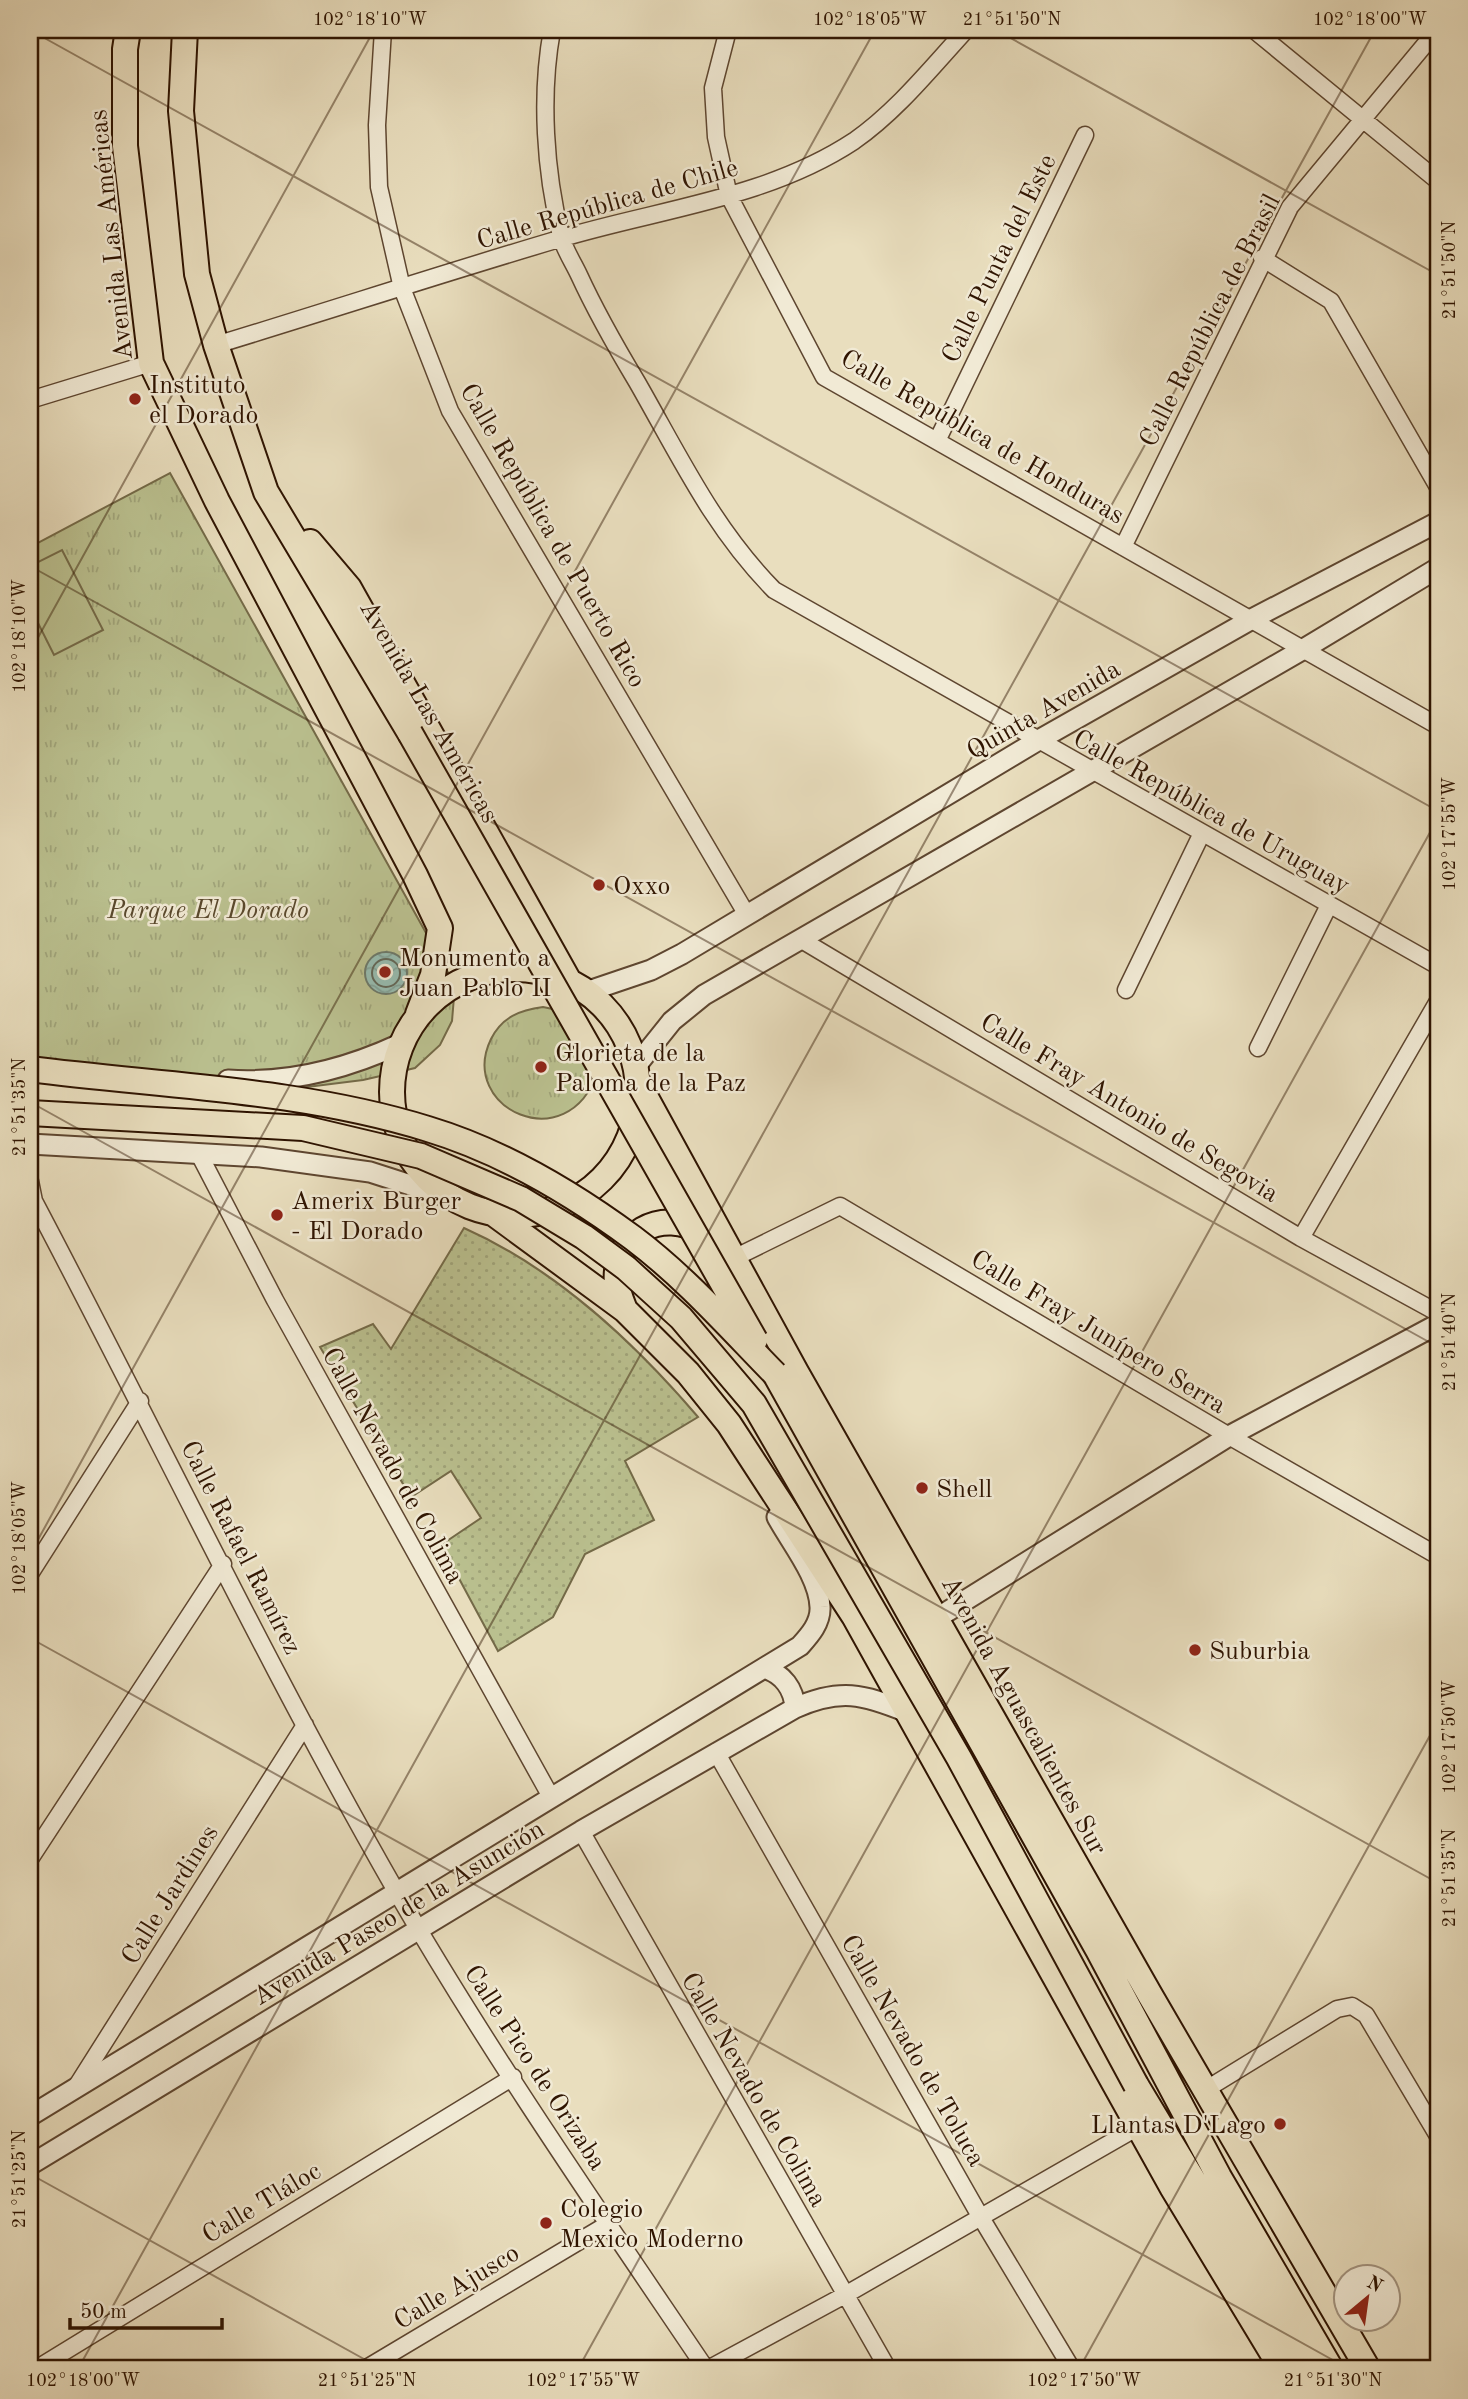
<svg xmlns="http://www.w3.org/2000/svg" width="1468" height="2399" viewBox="0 0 1468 2399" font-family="'Old Standard TT',serif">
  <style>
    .grass { fill: url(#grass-dots); stroke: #746a48; stroke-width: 2 }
    .park { fill: url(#park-tufts); stroke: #746a48; stroke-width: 2 }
    .pitch { fill: #bac08f; stroke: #746a48; stroke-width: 2 }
    .water { fill: url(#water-waves); stroke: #6d796a; stroke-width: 2 }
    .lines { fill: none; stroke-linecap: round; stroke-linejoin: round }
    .shore { stroke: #636858; stroke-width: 2 }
    .minor-casing { stroke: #5e4630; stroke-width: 19 }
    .tertiary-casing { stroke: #5e4630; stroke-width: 23 }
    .primary-casing { stroke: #2f1401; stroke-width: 28 }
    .minor { stroke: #f1ead5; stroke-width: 16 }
    .tertiary { stroke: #f1ead5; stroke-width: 19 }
    .primary { stroke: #e9debe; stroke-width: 24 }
    .primary-bridge-casing { stroke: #2f1401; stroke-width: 28; stroke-linecap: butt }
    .primary-bridge { stroke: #e9debe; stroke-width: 24 }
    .ticks { fill: none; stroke: #2f1401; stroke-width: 2; stroke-opacity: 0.45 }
    .poi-dot { fill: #8f2418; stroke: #f1ead5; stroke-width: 2.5 }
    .labels { text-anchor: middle; stroke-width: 5; stroke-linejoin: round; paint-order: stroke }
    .street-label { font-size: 26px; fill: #2f1401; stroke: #f1ead5 }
    .poi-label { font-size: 26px; fill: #2f1401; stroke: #f1ead5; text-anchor: start }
    .park-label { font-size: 26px; font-style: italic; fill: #59482c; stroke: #f1ead5 }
    .neatline { fill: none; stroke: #2f1401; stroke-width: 2.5 }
    .ticks-label { font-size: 18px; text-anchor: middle; fill: #2f1401 }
  </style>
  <defs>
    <pattern id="grass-dots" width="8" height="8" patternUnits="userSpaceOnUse" patternTransform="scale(1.75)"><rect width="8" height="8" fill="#bac08f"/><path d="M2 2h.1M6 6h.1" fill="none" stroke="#a0a47a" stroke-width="1.8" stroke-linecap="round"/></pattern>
    <pattern id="park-tufts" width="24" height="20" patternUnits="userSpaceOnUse" patternTransform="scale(1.75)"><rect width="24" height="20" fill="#bac08f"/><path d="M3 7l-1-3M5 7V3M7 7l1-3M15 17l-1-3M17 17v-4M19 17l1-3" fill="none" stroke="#a0a47a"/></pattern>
    <pattern id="water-waves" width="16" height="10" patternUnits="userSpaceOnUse" patternTransform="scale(1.75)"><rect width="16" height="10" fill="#97bcb0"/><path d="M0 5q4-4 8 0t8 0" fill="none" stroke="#82a196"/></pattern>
  </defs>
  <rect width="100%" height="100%" fill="#e9debe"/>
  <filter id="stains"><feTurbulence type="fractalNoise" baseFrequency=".00286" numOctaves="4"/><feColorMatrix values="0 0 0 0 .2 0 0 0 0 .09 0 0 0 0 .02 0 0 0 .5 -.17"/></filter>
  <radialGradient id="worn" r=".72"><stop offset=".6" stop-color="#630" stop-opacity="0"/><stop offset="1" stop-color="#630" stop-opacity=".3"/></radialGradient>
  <!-- grass -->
  <path class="grass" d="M464 1228C556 1269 633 1341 698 1417L625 1461 654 1520 585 1554 553 1617 498 1651 441 1545 481 1518 451 1471 411 1497 320 1347 373 1324 391 1349Z"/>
  <!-- park -->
  <path class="park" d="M170 473 455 985 452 1021 440 1045 415 1068 363 1080 267 1092 30 1062V547Z
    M543 1007 562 1011 597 1073C568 1159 457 1109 491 1039 502 1017 520 1010 543 1007Z"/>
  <!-- pitch -->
  <path class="pitch" d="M62 550 103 630 54 655 30 607V566Z"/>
  <!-- water -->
  <path class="water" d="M365 973a21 21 0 1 1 42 0a21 21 0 1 1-42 0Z"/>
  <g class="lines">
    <!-- shore -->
    <path class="shore" d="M372 973a14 14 0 1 1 28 0a14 14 0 1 1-28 0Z"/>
    <defs>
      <path id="minor" d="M383 30 377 125 379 187 402 288 450 411 747 915
        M552 30C540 96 545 171 561 236 564 249 573 262 579 275 596 312 616 347 637 382 680 457 713 528 774 590L1438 966
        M728 30 713 88 716 137 729 196 824 377 1438 726
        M1254 30 1438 181
        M1262 258 1331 301 1438 487
        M216 345C331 310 444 273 559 239 658 209 766 199 854 141 897 111 931 68 966 30
        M30 400 151 363
        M937 441 1085 135
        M1123 547 1290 207 1437 30
        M800 939 1301 1238 1438 1313
        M1126 990 1202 833
        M1258 1048 1329 905
        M199 1154 275 1300 551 1797
        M30 1181 34 1201C155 1430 267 1666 396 1891 491 2055 600 2212 706 2369
        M1301 1238 1438 1001
        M732 1259 840 1206 1229 1436 1438 1556
        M30 1574 140 1401
        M716 1752 980 2216 1072 2369
        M581 1831 888 2369
        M30 1859 223 1564
        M76 2087 305 1725
        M1205 2090 1337 2009 1352 2006 1366 2015 1438 2136
        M36 2369 513 2077
        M365 2369 608 2224
        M708 2369 845 2295 1138 2127"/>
      <path id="tertiary" d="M586 992 651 970 682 954 1037 741 1252 619 1438 522
        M636 1066 672 1021 704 995 1302 650 1438 568
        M228 1080C288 1084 346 1069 400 1044
        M30 1144 261 1157 370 1172 451 1198
        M937 1618 1229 1436 1438 1324
        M764 1668C783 1674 794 1689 795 1708
        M30 2116 800 1646C809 1636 821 1623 820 1607 819 1577 791 1543 777 1517
        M30 2165 581 1831 795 1708C840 1688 863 1694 907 1712"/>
      <path id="primary" d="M128 30 125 49V146L151 363 217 501 415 875 440 928 433 975 418 1014
        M185 30 181 111 197 274 216 345 266 492 410 733
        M310 542 349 588 569 981
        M392 1092a123 123 0 1 1 246 0a123 123 0 1 1-246 0Z
        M639 1085 796 1372 1150 1995 1368 2369
        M493 1213 625 1310 688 1373 729 1424 854 1616 1172 2187 1282 2369
        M625 1310C622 1302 618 1293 617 1284 612 1234 662 1206 703 1233
        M775 1374 1098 1950 1219 2177 1331 2369
        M1136 2085 1307 2369"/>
    </defs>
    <!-- minor casing -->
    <use href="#minor" class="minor-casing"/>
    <!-- tertiary casing -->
    <use href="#tertiary" class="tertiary-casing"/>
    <!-- primary casing -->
    <use href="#primary" class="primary-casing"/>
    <!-- minor -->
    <use href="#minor" class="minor"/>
    <!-- tertiary -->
    <use href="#tertiary" class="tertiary"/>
    <!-- primary -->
    <use href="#primary" class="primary"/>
    <defs>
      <path id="primary-bridge" d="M410 733 755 1340
        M30 1069C162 1086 299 1089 428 1129 501 1151 572 1193 633 1238 685 1277 729 1327 775 1374
        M30 1113 303 1128 421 1156 521 1199 584 1237 626 1268 681 1318 754 1404 959 1758 1136 2085"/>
    </defs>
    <!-- primary-bridge casing -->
    <use href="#primary-bridge" class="primary-bridge-casing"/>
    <!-- primary-bridge -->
    <use href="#primary-bridge" class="primary-bridge"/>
  </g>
  <!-- ticks -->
  <path class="ticks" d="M30 30 1438 811M996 30 1438 275M30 566 1438 1347M30 652 374 30M30 1102 1438 1883M30 1554 875 30M30 1638 1349 2369M30 2174 382 2369M78 2369 1375 30M578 2369 1438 818M1079 2369 1438 1721"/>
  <!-- markers -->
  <g class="poi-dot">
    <circle cx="135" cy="399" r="7"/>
    <circle cx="599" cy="885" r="7"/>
    <circle cx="385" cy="972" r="7"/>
    <circle cx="541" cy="1067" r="7"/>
    <circle cx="277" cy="1215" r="7"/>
    <circle cx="922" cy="1488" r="7"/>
    <circle cx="1195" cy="1650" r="7"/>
    <circle cx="1280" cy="2124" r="7"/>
    <circle cx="546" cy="2223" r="7"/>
  </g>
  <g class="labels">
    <!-- street labels -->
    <g class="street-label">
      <text transform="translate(607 203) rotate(-16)" y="9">Calle República de Chile</text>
      <text transform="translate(110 235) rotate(-96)" y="9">Avenida Las Américas</text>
      <text transform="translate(998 258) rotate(-64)" y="9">Calle Punta del Este</text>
      <text transform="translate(1209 320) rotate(-63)" y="9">Calle República de Brasil</text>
      <text transform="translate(983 436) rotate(30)" y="9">Calle República de Honduras</text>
      <text transform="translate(554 535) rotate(60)" y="9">Calle República de Puerto Rico</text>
      <text transform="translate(1043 709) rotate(-30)" y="9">Quinta Avenida</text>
      <text transform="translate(430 711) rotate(60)" y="9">Avenida Las Américas</text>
      <text transform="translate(1212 811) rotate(29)" y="9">Calle República de Uruguay</text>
      <text transform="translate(1130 1107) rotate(31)" y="9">Calle Fray Antonio de Segovia</text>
      <text transform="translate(1099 1331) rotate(31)" y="9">Calle Fray Junípero Serra</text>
      <text transform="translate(394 1465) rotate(61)" y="9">Calle Nevado de Colima</text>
      <text transform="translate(242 1547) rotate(63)" y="9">Calle Rafael Ramírez</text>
      <text transform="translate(1025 1715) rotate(61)" y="9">Avenida Aguascalientes Sur</text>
      <text transform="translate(169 1894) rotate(-58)" y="9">Calle Jardines</text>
      <text transform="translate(398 1912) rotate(-31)" y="9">Avenida Paseo de la Asunción</text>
      <text transform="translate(914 2050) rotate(60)" y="9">Calle Nevado de Toluca</text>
      <text transform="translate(536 2067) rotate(57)" y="9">Calle Pico de Orizaba</text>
      <text transform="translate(755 2089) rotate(60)" y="9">Calle Nevado de Colima</text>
      <text transform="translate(261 2202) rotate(-31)" y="9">Calle Tláloc</text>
      <text transform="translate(456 2286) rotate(-31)" y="9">Calle Ajusco</text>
    </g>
    <!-- poi labels -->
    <g class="poi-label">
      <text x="149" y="393">Instituto<tspan x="149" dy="30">el Dorado</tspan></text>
      <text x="613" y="894">Oxxo</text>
      <text x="399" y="966">Monumento a<tspan x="399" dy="30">Juan Pablo II</tspan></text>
      <text x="555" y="1061">Glorieta de la<tspan x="555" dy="30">Paloma de la Paz</tspan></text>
      <text x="291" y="1209">Amerix Burger<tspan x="291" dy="30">- El Dorado</tspan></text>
      <text x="936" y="1497">Shell</text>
      <text x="1209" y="1659">Suburbia</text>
      <text x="1266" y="2133" text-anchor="end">Llantas D'Lago</text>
      <text x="560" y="2217">Colegio<tspan x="560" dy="30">Mexico Moderno</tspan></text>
    </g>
    <!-- park labels -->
    <g class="park-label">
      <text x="208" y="918">Parque El Dorado</text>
    </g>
  </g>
  <!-- margin -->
  <rect width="1468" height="2399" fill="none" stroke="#e9debe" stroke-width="77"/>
  <!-- north arrow -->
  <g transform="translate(1367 2298) rotate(29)"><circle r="33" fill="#f1ead5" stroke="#a39480" stroke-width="2"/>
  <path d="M0-5L12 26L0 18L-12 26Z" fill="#8f2418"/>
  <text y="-10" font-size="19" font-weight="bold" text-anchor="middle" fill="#2f1401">N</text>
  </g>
  <!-- scale -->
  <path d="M70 2318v10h152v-10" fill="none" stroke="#2f1401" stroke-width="3.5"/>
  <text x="80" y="2318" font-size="21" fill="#2f1401" stroke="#f1ead5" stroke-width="5" paint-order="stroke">50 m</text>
  <rect x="38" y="38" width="1392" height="2322" class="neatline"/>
  <g class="ticks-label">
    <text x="370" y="25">102°18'10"W</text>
    <text x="870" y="25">102°18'05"W</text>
    <text x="1012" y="25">21°51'50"N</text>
    <text x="1370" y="25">102°18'00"W</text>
    <text transform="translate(1449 270) rotate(-90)" y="6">21°51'50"N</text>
    <text transform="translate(19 636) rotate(-90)" y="6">102°18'10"W</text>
    <text transform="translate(1449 834) rotate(-90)" y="6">102°17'55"W</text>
    <text transform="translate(19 1107) rotate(-90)" y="6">21°51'35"N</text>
    <text transform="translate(1449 1342) rotate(-90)" y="6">21°51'40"N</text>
    <text transform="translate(19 1538) rotate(-90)" y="6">102°18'05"W</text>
    <text transform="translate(1449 1737) rotate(-90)" y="6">102°17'50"W</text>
    <text transform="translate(1449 1878) rotate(-90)" y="6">21°51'35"N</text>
    <text transform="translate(19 2179) rotate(-90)" y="6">21°51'25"N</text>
    <text x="83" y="2386">102°18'00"W</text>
    <text x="367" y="2386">21°51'25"N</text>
    <text x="583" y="2386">102°17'55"W</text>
    <text x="1084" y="2386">102°17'50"W</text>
    <text x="1333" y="2386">21°51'30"N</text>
  </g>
  <rect width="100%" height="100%" filter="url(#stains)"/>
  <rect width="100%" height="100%" fill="url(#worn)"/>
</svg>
